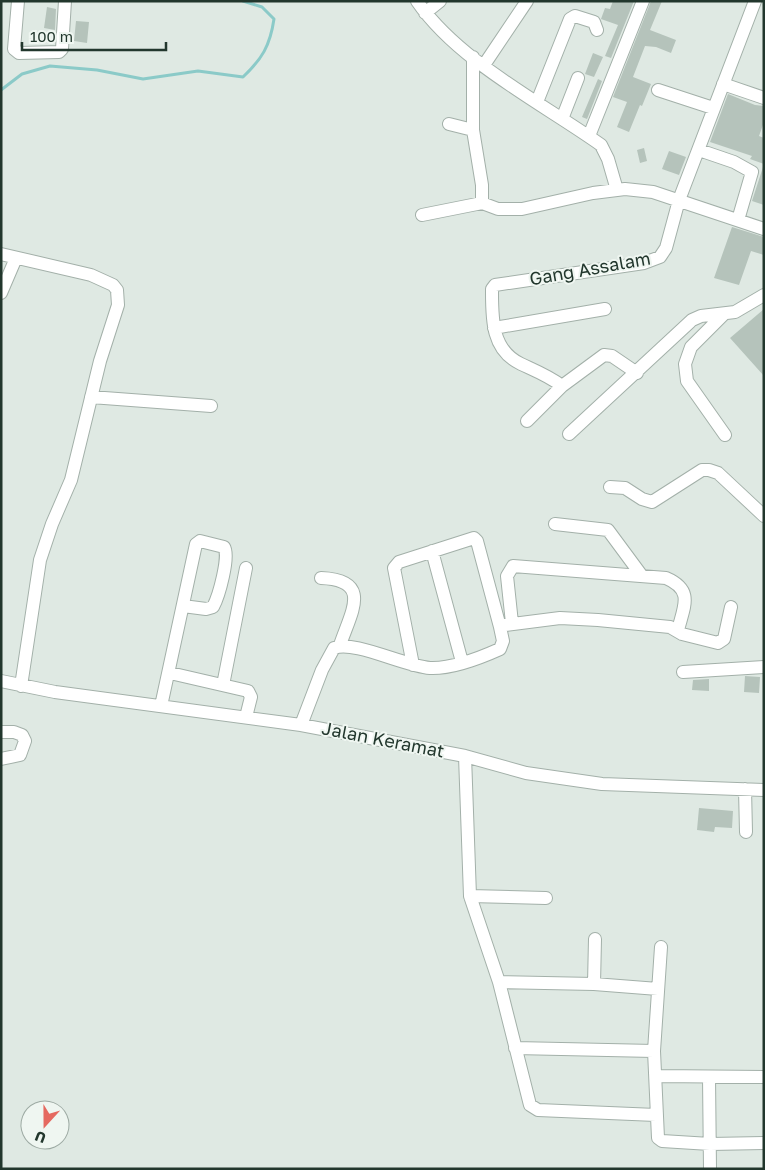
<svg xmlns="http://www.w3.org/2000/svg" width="765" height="1170" viewBox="0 0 765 1170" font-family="'Golos Text',sans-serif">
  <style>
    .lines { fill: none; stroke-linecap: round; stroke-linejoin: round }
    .stream { stroke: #8bcac8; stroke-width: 3 }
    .building { fill: #b5c3bb }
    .minor-casing { stroke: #a3b0a9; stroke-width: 14 }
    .minor { stroke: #fff; stroke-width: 12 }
    .labels { text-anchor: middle; stroke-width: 4; stroke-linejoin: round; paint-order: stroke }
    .street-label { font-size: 18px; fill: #22372d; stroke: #eff6f1 }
  </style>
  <rect width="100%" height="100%" fill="#dfe9e3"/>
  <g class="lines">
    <!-- stream -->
    <path class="stream" d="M1 90 22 74 50 66 97 70 143 79 198 71 243 77C262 59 270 46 274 19L262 7 243 1"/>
  </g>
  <!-- building -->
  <path class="building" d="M613 1H634L611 58 605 56 618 25 601 19 605 8 610 9Z
    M651 1H662L650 30 676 40 671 53 656 47 645 46 633 77 651 84 642 106 640 105 629 132 617 127 627 102 613 97Z
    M47 7 56 9 55 30 44 28Z
    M76 21 89 22 87 43 74 41Z
    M593 53 603 57 594 77 585 74Z
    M598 79 602 81 587 119 582 117Z
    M728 94 755 105 764 106V122L759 136 764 138V164L750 159 752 156 710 142Z
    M644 148 647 161 640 163 637 150Z
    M669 151 686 157 679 175 662 169Z
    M763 167H764V205L752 201Z
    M732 227 764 237V255L751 251 739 285 714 278Z
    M764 309V376L730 338Z
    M745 676 760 677 759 693 744 692Z
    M709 679V691L692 690 693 680Z
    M699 808 733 811 732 828 715 827 714 832 697 830Z"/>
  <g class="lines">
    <defs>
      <path id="minor" d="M18 1 14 49 19 53 59 52 62 49 65 1
        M417 1C458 61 542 103 601 145L608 159 617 190
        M425 13 440 1
        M473 57V130L482 185V203
        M484 65 527 1
        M723 84 764 98
        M658 90 713 108
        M537 102 570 19 575 16 594 22 597 30
        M562 119 578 78
        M449 124 473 130
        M589 136 643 1
        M699 150 734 162 752 172 738 220
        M422 215 482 203 498 209H522L593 193 625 189 653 192 764 229
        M1 254 91 275 113 285 117 290 118 305 100 361 71 480 52 524 40 560 21 686
        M1 293 16 258
        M723 315 691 347 685 364 687 381 725 435
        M494 328 605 309
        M562 386C549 376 536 371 521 364 491 350 492 318 492 289L495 285 644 263 660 257 666 248 679 200 755 1
        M91 397 211 406
        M527 421 562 386 604 355 612 356 637 373
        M569 434 692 320 701 316 735 312 764 295
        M610 487 625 488 642 499 652 502 702 470H709L718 473 764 516
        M555 524 608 530 642 576
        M432 551 462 662
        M321 578C373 580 351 612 340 645
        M512 623 507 576 513 566 666 578C694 590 684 606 678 630
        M505 625 560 618 598 620 670 627 682 634 718 643 724 639 731 607
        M683 672 764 667
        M170 673 248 691 251 697 246 717
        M1 681 55 692 301 725 465 756 526 773 602 784 764 790
        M223 685 246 568
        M161 706 196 544 200 541 224 547C230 556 219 596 213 607L206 609 183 606
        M301 725 322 670 334 648C354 640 404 666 430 668 453 669 480 658 500 649L503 641 500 627 477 541 474 538 399 562 394 568 413 665
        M1 732H14L22 735 25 741 20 755 1 759
        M465 756 470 896 499 982 530 1105 538 1110 656 1115
        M745 789 746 832
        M470 896 546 898
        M661 947 654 1051 658 1138 662 1141 710 1144 764 1143
        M499 982 594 984 658 989
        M594 984 595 939
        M515 1048 654 1051
        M657 1076 764 1077
        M709 1077 710 1169"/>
    </defs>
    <!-- minor casing -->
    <use href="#minor" class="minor-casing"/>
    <!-- minor -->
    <use href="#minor" class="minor"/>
  </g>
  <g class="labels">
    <!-- street labels -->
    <g class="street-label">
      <text transform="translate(590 269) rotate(-10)" y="6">Gang Assalam</text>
      <text transform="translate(383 740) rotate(11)" y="6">Jalan Keramat</text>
    </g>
  </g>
  <!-- border -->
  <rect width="765" height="1170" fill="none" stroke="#22372d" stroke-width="5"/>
  <!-- north arrow -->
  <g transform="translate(45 1125) rotate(201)"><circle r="24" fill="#eff6f1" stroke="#9daaa3"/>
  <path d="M0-4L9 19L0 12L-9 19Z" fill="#e56960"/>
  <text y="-8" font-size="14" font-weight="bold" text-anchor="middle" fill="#22372d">U</text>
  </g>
  <!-- scale -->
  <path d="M22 42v8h144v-8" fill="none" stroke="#22372d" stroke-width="2.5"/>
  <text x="30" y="42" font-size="15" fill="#22372d" stroke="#eff6f1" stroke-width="4" paint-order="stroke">100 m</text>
</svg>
